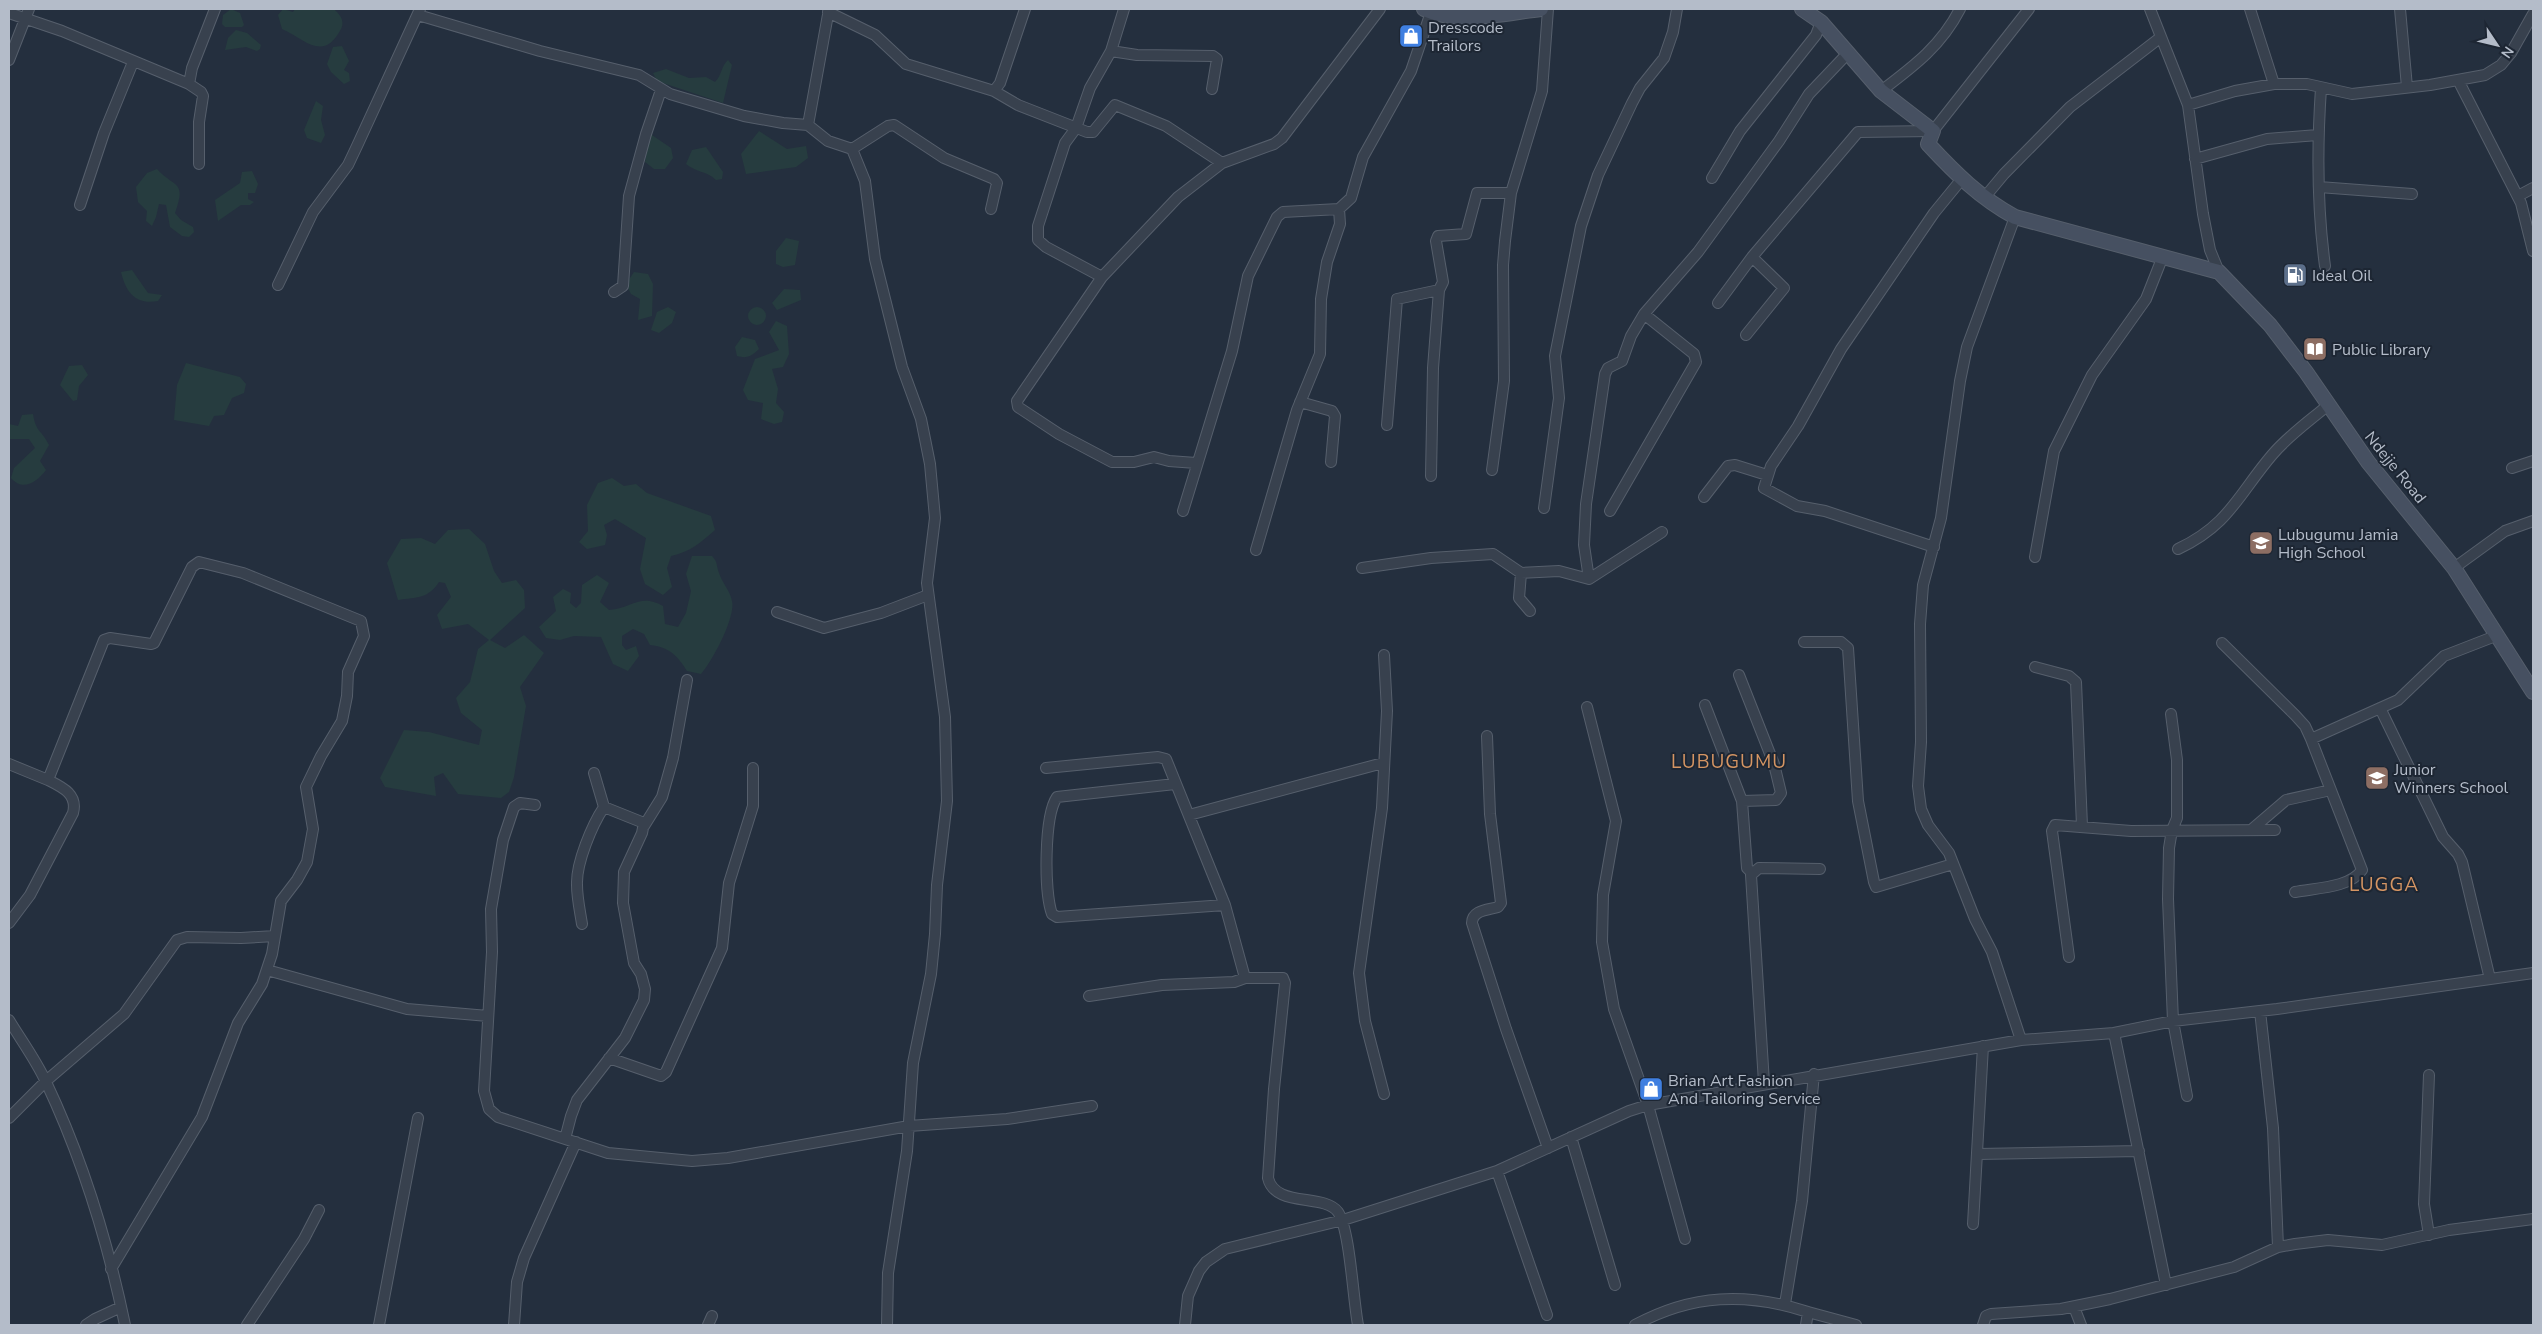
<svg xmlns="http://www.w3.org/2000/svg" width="2542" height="1334" viewBox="0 0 2542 1334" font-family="'Nunito Sans',sans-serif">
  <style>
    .green { fill: #263c3f }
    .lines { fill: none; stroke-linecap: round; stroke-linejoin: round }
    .street-casing { stroke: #565f6c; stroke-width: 12 }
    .secondary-casing { stroke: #565f6c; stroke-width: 16 }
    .street { stroke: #38414e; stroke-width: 10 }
    .secondary { stroke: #465061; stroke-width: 14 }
    .labels { text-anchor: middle; stroke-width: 4; stroke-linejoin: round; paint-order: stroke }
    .poi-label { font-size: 16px; fill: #b4bcc9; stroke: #1d2633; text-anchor: start }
    .street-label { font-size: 16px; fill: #b4bcc9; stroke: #1d2633 }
    .quarter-label { font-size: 19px; letter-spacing: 1px; fill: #d59563; stroke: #1d2633 }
  </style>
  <rect width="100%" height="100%" fill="#242f3e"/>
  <!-- green -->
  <path class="green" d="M231 9 240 13 244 25 242 27H225L222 24 223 15Z
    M283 9 293 12 295 9H334C340 15 345 20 341 29 323 63 305 39 282 29L278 15Z
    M236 30 247 33 261 45 260 49 257 51 246 47 225 50 228 38Z
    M342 46 349 61 344 70 349 73 350 81 344 84 331 72 327 64 333 47Z
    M728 60 732 65 723 103 657 81 653 73 666 69 689 78 706 77 715 82C722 75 721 66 728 60Z
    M316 101 323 106 321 120 325 135 321 143 307 138 304 130Z
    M759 131 787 149 806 146 808 158 796 167 746 174 741 154Z
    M649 133 671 148 673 158 665 169H654L645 162Z
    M706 147 723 172 722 179 716 180C707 171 695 172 686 164L692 150Z
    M157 169C174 188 187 180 175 213L181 220 193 227 194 232 189 237 182 236 170 227 166 205 159 204 156 217 152 226 146 221 147 211 138 202 136 187 147 173Z
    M252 171 258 184 255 193H248V199L254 202 250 205H241L218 221 215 200 240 183 242 172Z
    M786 238 799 241 795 265 783 267 776 264V251Z
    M132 270 148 293 162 295 158 301C136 305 126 293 121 272Z
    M634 272 648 274 653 284 652 316 638 320 640 299 631 294 626 284Z
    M784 289 800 290 801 300 777 310 772 303Z
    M748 316a9 9 0 1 1 18 0a9 9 0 1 1-18 0Z
    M668 307 676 312 672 323 659 333 651 330 657 312Z
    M776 321 787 326 789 354 783 367 772 369 778 389 776 403 784 412 782 422 774 424 761 419 763 403 748 400 743 390 755 359 779 350 769 332Z
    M742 337 755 340 759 349C752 356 747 359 737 356L735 347Z
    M186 363 240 377 246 384 244 393 232 398 224 415 214 416 209 426 174 420 177 385Z
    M82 365 88 375 79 386 77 400 73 401 60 385 69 366Z
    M33 414C36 433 42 430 49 445L40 461 46 470C37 482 23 492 11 478L14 468 35 448 29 439H9V424L18 426 22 415Z
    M612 478 624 486 636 484 647 493 711 516 715 530C700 543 690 552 671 556L667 568 672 587 663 595 645 584 640 569 646 538 615 519 604 525 607 535 605 545 587 549 579 542 588 531 587 505 598 483Z
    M469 529 485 544 494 571 502 583 516 580 524 590 525 608 490 640 505 648 524 635 544 653 520 687 526 706 514 777 509 792 501 798 458 794 443 773 434 777 436 796 385 787 380 778 404 730 429 732 479 745 482 730 461 713 456 698 470 682 478 649 489 640 468 624 442 629 437 615 451 597 445 583 439 582C428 599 417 597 398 600L387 563 401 539 421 538 435 544 448 530Z
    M692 556H712C718 562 716 565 719 573 722 583 730 590 732 601 736 617 712 662 701 674L687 671C677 655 669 647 650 645L644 634 633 629 622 636V645L626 650 636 646 639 656 628 671 613 664 601 637 574 636 560 640 546 638 539 627 556 611 553 597 563 589 571 593 570 603 576 608 581 603 582 585 597 575 609 583 600 602 609 610C633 608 640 593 663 606L665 624 678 627 686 613 691 591 686 574Z"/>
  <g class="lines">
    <defs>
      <path id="street" d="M829 9 808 125 828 141 852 149 865 181 875 259 902 367 921 419 930 464 935 518 927 583 945 717 947 801 937 885 935 934 931 974 913 1063 907 1151 888 1273 887 1325
        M1124 9 1111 51 1137 55 1213 56 1217 59 1212 89
        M2150 9 2188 105 2203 214 2210 250 2219 272
        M2250 9 2274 84
        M2400 9 2407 87
        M828 12 875 35 906 64 994 91 1000 83 1025 9
        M9 13 62 31 189 84
        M418 15 540 51 639 75 670 94 744 116 783 123 808 125
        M9 60 29 9
        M2458 80 2521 203 2533 251
        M2321 88C2317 147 2317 207 2325 266
        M994 91 1018 105 1087 132H1093L1115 105 1166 126 1222 163
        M1881 91C1914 66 1941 46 1960 9
        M2188 105 2235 91 2274 84H2307L2352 94 2430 85 2485 75 2501 65 2511 53 2533 14
        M852 149 888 126 894 125 944 158 994 179 997 183 991 209
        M2195 159 2267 139 2318 135
        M199 164V122L203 96 201 92 189 84 192 68 215 9
        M1712 178 1740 131 1816 35 1821 22
        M2319 187 2412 194
        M2518 196 2533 188
        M1984 198 2004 174 2070 107 2161 37
        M80 205 104 133 133 62
        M2015 217 1967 347 1960 381 1941 518 1923 585 1920 624 1921 742 1918 786 1921 809 1928 825 1949 853 1975 919 1992 952 2021 1040
        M1102 277 1046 247 1038 240V226L1065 143 1076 128 1090 88 1111 51
        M278 285 313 212 348 165 357 146 420 9
        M614 292 623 286 629 196 646 134 661 90
        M1718 303 1752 257 1858 132 1933 131 2029 9
        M1746 335 1784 288 1752 257
        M1300 402 1332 411 1335 416 1331 462
        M1387 425 1397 299 1439 290
        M1196 463 1169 461 1154 457 1134 462H1112L1059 434 1018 407 1017 401 1102 277 1178 197 1222 163 1274 144 1282 138 1380 9
        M2512 468 2533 461
        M1492 470 1504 381 1503 265 1505 241 1511 193 1542 91 1548 9
        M1431 476 1433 368 1439 290 1443 282 1436 241 1438 236 1466 234 1477 193H1511
        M1704 497 1728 466 1735 465 1767 475
        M1544 508 1559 398 1555 356 1581 226 1598 175 1632 103 1640 88 1664 58 1673 32 1677 9
        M1183 511 1232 351 1248 276 1277 217 1283 212 1339 209 1351 198 1363 157 1411 71 1431 12
        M1610 511 1696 362 1694 354 1644 314
        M1934 547 1825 511 1797 506 1764 488 1771 466 1798 426 1841 349 1934 213 1961 180
        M2178 549C2229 525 2238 495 2272 455 2288 436 2308 422 2327 406
        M1256 550 1297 410 1320 354 1321 299 1327 262 1340 224 1339 209
        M2035 557 2054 451 2092 375 2146 299 2163 256
        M1362 568 1431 558 1493 554 1521 573 1559 571 1589 579 1662 532
        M2454 568 2505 531 2533 521
        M1521 573 1519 598 1530 611
        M1589 579 1584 545 1586 504 1605 374 1608 368 1622 361 1631 336 1644 314 1698 252 1779 141 1809 94 1849 52
        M777 612 824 628 881 613 928 595
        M1804 642H1841L1848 648 1858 801 1874 882 1876 887 1953 864
        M2222 643 2295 715 2305 726 2311 739 2398 700 2444 656 2498 635
        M2035 667 2069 676 2076 682 2082 826
        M1739 675 1774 764 1781 793 1776 800 1742 801
        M1705 705 1742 801 1747 868 1752 873
        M1587 707 1616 821 1603 895 1602 942 1614 1009 1648 1105 1685 1239
        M2380 708 2443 837 2458 854 2462 862 2490 979
        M2171 714 2177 760V818L2172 830 2169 848 2168 899 2173 1021 2187 1096
        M1487 736 1490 814 1501 903 1498 907C1488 910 1472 910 1472 923L1506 1029 1548 1148
        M9 764 48 780
        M1046 768 1158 757 1166 759 1225 905 1245 978
        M1175 784 1057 797C1044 816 1044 892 1052 914L1057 917 1225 905
        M535 805 520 803 514 807 503 840 491 909 492 952 484 1091 489 1109 498 1117 608 1153 692 1161 728 1158 909 1126 1007 1119 1092 1106
        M1189 815 1383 763
        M644 826 662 797 673 758 687 680
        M2251 830 2286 800 2331 790
        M2295 892C2315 888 2350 888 2362 870L2311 739
        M9 923 30 895 73 813C78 794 62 787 48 780L104 640 110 638 151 644 154 643 192 567 199 562 243 573 361 621 364 636 348 672 347 696 342 721 321 756 306 787 313 829 307 862 297 880 281 901 272 954 262 984 238 1023 202 1117 111 1269
        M582 924C580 911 577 898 577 885 576 863 592 825 604 807
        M2069 957 2052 831 2055 825 2131 831 2275 830
        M267 970 407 1009 488 1016
        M1089 996 1162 985 1234 982 1245 978H1283L1285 983 1274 1089 1268 1178C1275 1208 1324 1193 1338 1212 1350 1230 1353 1299 1358 1325
        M2260 1011 2273 1128 2278 1247
        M9 1020C21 1040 36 1060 46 1082 82 1158 108 1243 125 1325
        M2114 1033 2166 1285
        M609 1058 661 1076 666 1072 722 948 729 883 753 806V768
        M1764 1083 1751 875 1759 868 1820 869
        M1384 1094 1365 1021 1359 973 1382 808 1387 711 1384 655
        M9 1118 46 1081 124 1014 177 940 187 937 241 938 275 936
        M1571 1137 1615 1285
        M565 1139 571 1116 577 1100 625 1038 644 1000 645 989 641 974 634 963 623 903 624 872 642 833 644 823 604 807 594 773
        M1978 1154 2139 1151
        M1497 1171 1547 1315
        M1973 1224 1983 1046
        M2429 1235 2424 1204 2429 1075
        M1785 1304 1802 1201 1814 1074
        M2074 1307 2081 1325
        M1808 1312 1856 1325
        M86 1325 95 1319 121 1307
        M247 1325 304 1239 319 1210
        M379 1325 418 1118
        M514 1325 517 1282 524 1258 576 1142
        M708 1325 712 1316
        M1185 1325 1188 1296 1199 1271 1206 1262 1225 1249 1343 1220 1497 1171 1629 1111 1648 1105 2021 1040 2114 1033 2173 1021 2277 1009 2533 973
        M1635 1325C1692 1294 1747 1292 1808 1312L1806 1325
        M1983 1325 1986 1316 1991 1314 2061 1309 2110 1299 2234 1267 2278 1247 2295 1244 2328 1240 2382 1245 2449 1230 2533 1219"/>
      <path id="secondary" d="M1424 9C1458 25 1505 13 1541 9
        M1802 9 1821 22 1881 91 1933 131 1928 144C1955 173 1980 198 2015 217L2219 272 2270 325 2306 372 2368 462 2454 568 2533 692"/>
    </defs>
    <!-- street casing -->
    <use href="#street" class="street-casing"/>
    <!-- secondary casing -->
    <use href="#secondary" class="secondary-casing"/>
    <!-- street -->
    <use href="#street" class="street"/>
    <!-- secondary -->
    <use href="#secondary" class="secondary"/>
  </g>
  <!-- icons -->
  <defs>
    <symbol id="shop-square" viewBox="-11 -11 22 22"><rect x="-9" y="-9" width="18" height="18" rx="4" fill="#3f7fe0" stroke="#1d2633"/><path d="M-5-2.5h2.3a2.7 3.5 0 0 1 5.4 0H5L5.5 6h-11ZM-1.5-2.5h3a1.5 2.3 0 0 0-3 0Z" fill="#fff"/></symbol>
    <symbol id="fuel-square" viewBox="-11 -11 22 22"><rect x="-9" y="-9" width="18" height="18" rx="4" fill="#5c6f8a" stroke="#1d2633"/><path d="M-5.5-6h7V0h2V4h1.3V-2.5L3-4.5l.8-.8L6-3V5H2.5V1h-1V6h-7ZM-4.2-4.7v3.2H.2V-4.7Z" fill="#fff"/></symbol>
    <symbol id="library-square" viewBox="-11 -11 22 22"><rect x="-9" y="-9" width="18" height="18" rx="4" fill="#8d6e63" stroke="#1d2633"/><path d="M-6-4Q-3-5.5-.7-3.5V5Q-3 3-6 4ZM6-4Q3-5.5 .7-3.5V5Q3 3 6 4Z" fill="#fff"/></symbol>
    <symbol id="school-square" viewBox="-11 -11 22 22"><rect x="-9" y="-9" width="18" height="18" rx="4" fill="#8d6e63" stroke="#1d2633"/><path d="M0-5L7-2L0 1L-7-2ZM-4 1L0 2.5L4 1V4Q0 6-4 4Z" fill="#fff"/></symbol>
  </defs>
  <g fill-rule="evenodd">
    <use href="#shop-square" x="1397" y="22" width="28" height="28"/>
    <use href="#fuel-square" x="2281" y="261" width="28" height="28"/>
    <use href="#library-square" x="2301" y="335" width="28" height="28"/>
    <use href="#school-square" x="2247" y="529" width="28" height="28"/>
    <use href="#school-square" x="2363" y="764" width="28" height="28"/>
    <use href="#shop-square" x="1637" y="1075" width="28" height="28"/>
  </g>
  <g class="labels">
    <!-- poi labels -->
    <g class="poi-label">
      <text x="1428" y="33">Dresscode<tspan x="1428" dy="18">Trailors</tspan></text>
      <text x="2312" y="281">Ideal Oil</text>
      <text x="2332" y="355">Public Library</text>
      <text x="2278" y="540">Lubugumu Jamia<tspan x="2278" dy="18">High School</tspan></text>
      <text x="2394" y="775">Junior<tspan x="2394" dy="18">Winners School</tspan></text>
      <text x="1668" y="1086">Brian Art Fashion<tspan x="1668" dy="18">And Tailoring Service</tspan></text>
    </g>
    <!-- street labels -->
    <g class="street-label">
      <text transform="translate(2396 467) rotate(51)" y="6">Ndejje Road</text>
    </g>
    <!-- quarter labels -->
    <g class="quarter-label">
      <text x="1729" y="768">LUBUGUMU</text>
      <text x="2384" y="891">LUGGA</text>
    </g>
  </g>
  <!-- border -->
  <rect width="2542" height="1334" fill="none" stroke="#b4bcc9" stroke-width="20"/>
  <!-- north arrow -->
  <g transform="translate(2497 45) rotate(125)" stroke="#1d2633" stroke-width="4" paint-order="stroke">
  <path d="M0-4L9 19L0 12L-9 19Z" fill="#b4bcc9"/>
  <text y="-8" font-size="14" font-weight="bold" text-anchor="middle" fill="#b4bcc9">N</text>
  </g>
</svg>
